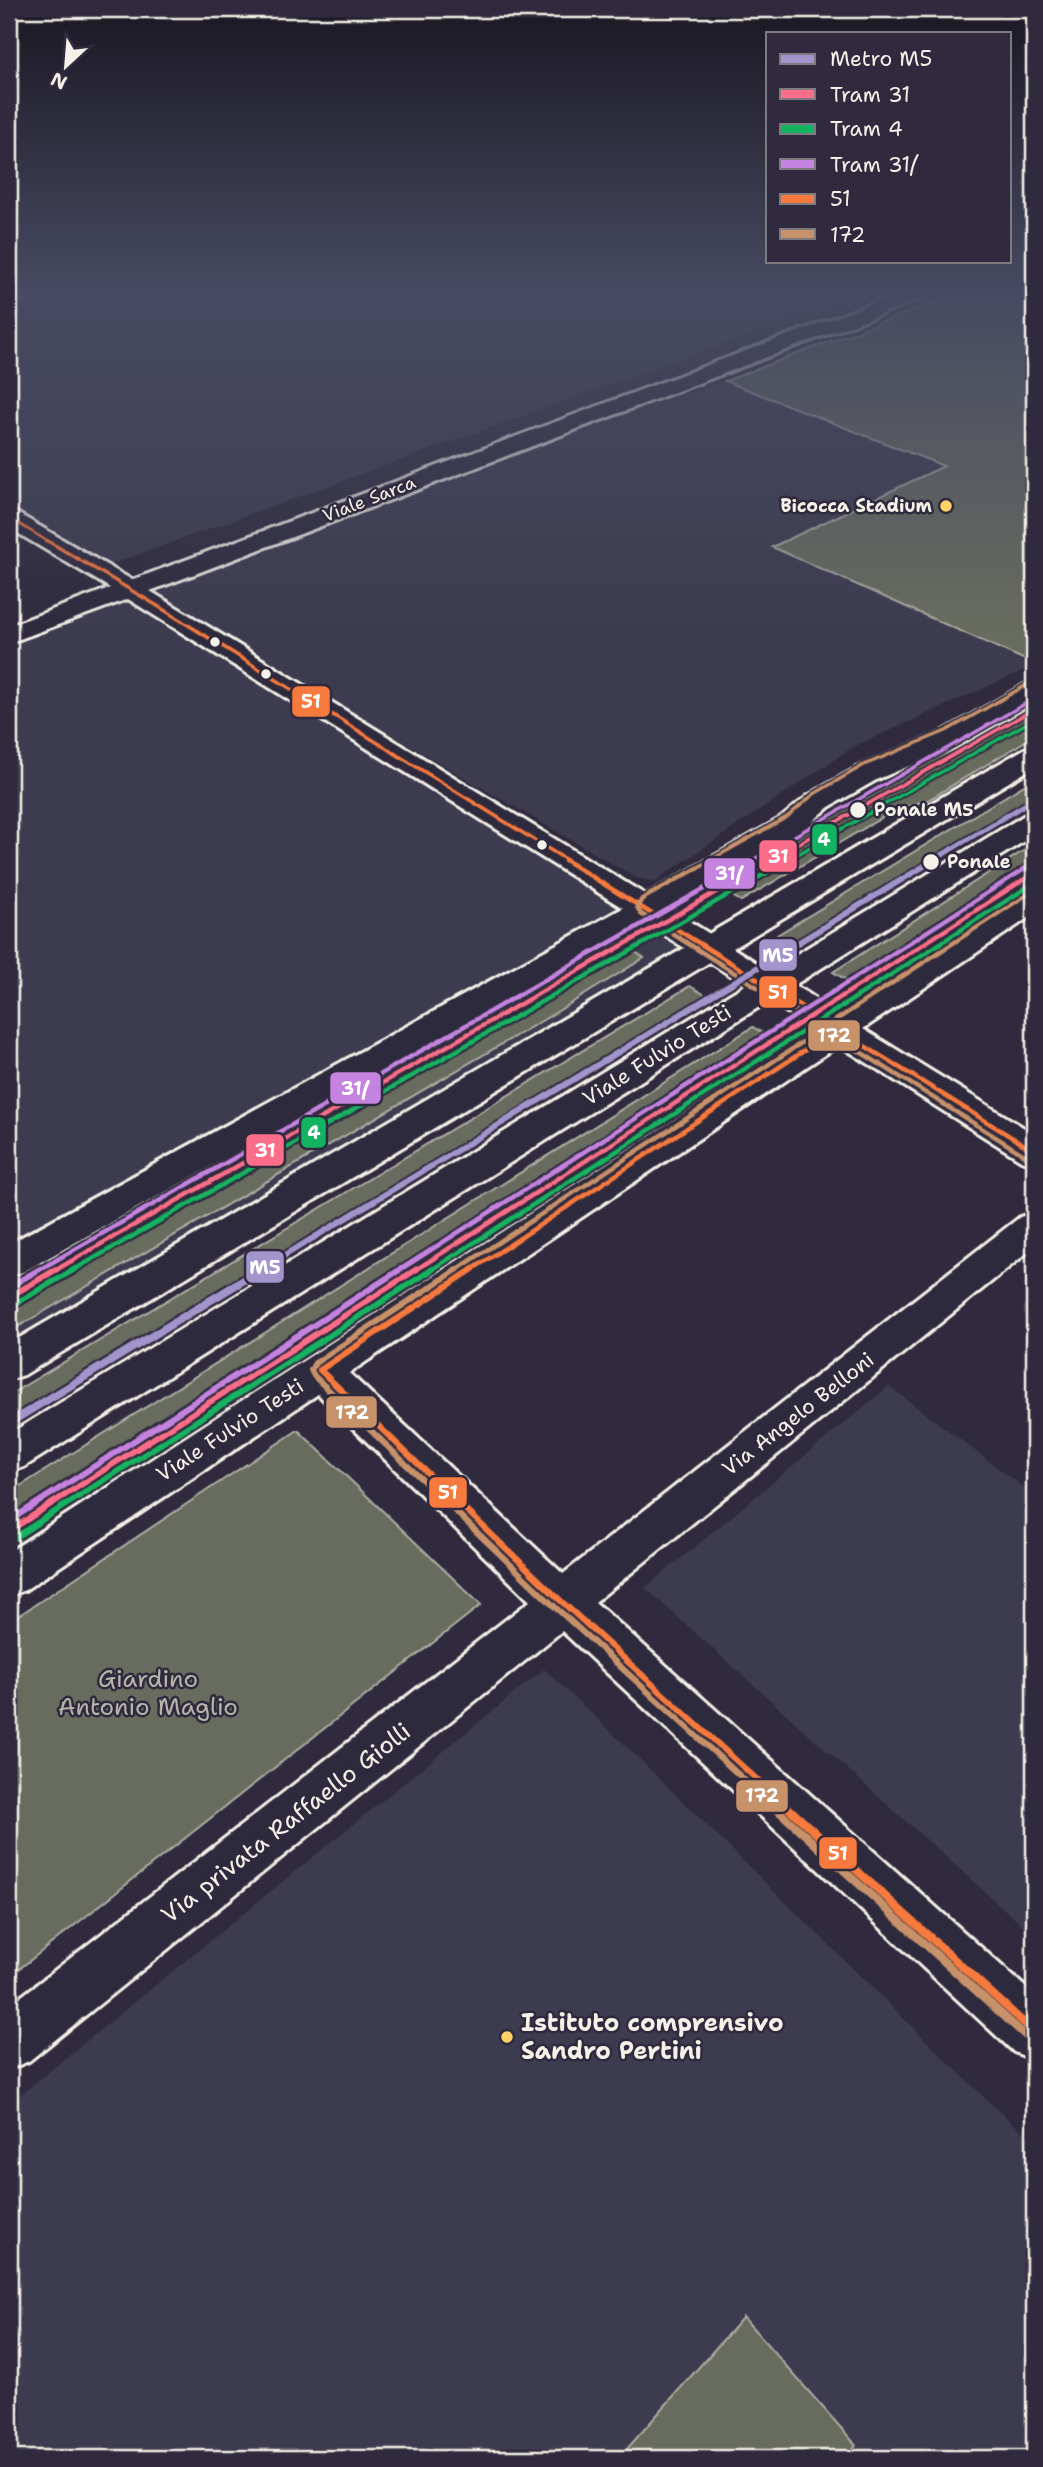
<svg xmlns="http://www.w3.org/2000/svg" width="1043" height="2467" viewBox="0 0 1043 2467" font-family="'Shantell Sans',sans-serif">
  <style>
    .built { fill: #3c3a4f }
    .green { fill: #676c5f; stroke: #aeaea4; stroke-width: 2 }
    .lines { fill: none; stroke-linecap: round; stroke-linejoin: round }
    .minor-casing { stroke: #f4f1e8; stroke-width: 6 }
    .major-casing { stroke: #f4f1e8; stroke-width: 6 }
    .minor { fill: #2f2a3d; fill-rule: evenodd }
    .major { fill: #2f2a3d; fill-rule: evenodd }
    .bus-1-far4-casing { stroke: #2f2a3d; stroke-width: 5 }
    .bus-1-far3-casing { stroke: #2f2a3d; stroke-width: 7 }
    .bus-1-far2-casing { stroke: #2f2a3d; stroke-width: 9 }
    .bus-1-far1-casing { stroke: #2f2a3d; stroke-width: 11 }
    .bus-1-casing { stroke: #2f2a3d; stroke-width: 13 }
    .bus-2-far3-casing { stroke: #2f2a3d; stroke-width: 7 }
    .bus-2-far2-casing { stroke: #2f2a3d; stroke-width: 9 }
    .bus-2-far1-casing { stroke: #2f2a3d; stroke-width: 11 }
    .bus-2-casing { stroke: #2f2a3d; stroke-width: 13 }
    .bus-1-far4 { stroke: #f6793e; stroke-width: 2.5 }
    .bus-1-far3 { stroke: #f6793e; stroke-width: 3.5 }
    .bus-1-far2 { stroke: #f6793e; stroke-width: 4.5 }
    .bus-1-far1 { stroke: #f6793e; stroke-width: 6 }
    .bus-1 { stroke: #f6793e; stroke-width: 8 }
    .bus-2-far3 { stroke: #c7916a; stroke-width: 3.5 }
    .bus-2-far2 { stroke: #c7916a; stroke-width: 4.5 }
    .bus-2-far1 { stroke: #c7916a; stroke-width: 6 }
    .bus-2 { stroke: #c7916a; stroke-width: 8 }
    .tram-1-far2-casing { stroke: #2f2a3d; stroke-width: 7 }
    .tram-1-far1-casing { stroke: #2f2a3d; stroke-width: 9 }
    .tram-1-casing { stroke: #2f2a3d; stroke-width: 11 }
    .tram-2-far2-casing { stroke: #2f2a3d; stroke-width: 7 }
    .tram-2-far1-casing { stroke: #2f2a3d; stroke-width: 9 }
    .tram-2-casing { stroke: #2f2a3d; stroke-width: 11 }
    .tram-3-far2-casing { stroke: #2f2a3d; stroke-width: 7 }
    .tram-3-far1-casing { stroke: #2f2a3d; stroke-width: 9 }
    .tram-3-casing { stroke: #2f2a3d; stroke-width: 11 }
    .tram-1-far2 { stroke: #fb6d88; stroke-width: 3.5 }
    .tram-1-far1 { stroke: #fb6d88; stroke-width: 4.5 }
    .tram-1 { stroke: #fb6d88; stroke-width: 6 }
    .tram-2-far2 { stroke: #13b361; stroke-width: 3.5 }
    .tram-2-far1 { stroke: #13b361; stroke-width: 4.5 }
    .tram-2 { stroke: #13b361; stroke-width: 6 }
    .tram-3-far2 { stroke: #c483df; stroke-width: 3.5 }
    .tram-3-far1 { stroke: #c483df; stroke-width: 4.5 }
    .tram-3 { stroke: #c483df; stroke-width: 6 }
    .metro-1-far2-casing { stroke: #2f2a3d; stroke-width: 9 }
    .metro-1-far1-casing { stroke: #2f2a3d; stroke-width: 10 }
    .metro-1-casing { stroke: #2f2a3d; stroke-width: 13 }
    .metro-1-far2 { stroke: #a195cc; stroke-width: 5 }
    .metro-1-far1 { stroke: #a195cc; stroke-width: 6 }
    .metro-1 { stroke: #a195cc; stroke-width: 8 }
    .poi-dot { fill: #ffd166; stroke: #2f2a3d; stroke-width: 2.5 }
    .bus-dot { fill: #f4f1e8; stroke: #2f2a3d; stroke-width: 2.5 }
    .labels { text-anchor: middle; stroke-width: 5; stroke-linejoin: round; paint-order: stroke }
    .far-street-label { font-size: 18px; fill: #f4f1e8; stroke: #2f2a3d }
    .far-poi-label { font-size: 18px; font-weight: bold; fill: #f4f1e8; stroke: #2f2a3d; text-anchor: end }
    .far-stop-label { font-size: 18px; font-weight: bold; fill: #f4f1e8; stroke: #2f2a3d; text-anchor: start }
    .street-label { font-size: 21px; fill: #f4f1e8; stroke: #2f2a3d }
    .near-park-label { font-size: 24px; fill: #b5b5aa; stroke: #2f2a3d }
    .near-street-label { font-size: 24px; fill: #f4f1e8; stroke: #2f2a3d }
    .near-poi-label { font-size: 24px; font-weight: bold; fill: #f4f1e8; stroke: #2f2a3d; text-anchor: start }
    .line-badge { stroke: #2f2a3d; stroke-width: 2.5 }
    .badge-label { font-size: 19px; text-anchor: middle; font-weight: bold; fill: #fff }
  </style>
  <rect width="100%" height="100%" fill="#2f2a3d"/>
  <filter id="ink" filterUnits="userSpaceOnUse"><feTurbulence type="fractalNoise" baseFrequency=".0143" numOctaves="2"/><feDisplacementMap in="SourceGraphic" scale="14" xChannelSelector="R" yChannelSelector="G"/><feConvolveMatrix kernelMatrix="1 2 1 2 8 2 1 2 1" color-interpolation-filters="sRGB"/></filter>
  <g filter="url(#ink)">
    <!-- built -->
    <path class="built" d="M44 291H871L101 568 9 512V300Z
      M725 381 945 466 773 547 1034 666 853 747 654 882 636 878 137 586 367 501Z
      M129 594 701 949 9 1356V639Z
      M889 1386 1034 1495V1936L645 1588Z
      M544 1669 621 1741 988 2101 1034 2142V2458H9V2104Z"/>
    <!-- green -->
    <path class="green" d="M964 291H1034V664L772 547 944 466 725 381Z
      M1034 701V736L928 800 895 810 741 901 713 885Z
      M1034 779V797L792 945 777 935Z
      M1034 844V883L865 991 833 972Z
      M620 942 644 958 555 1013 9 1332V1289Z
      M690 986 707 996 9 1422V1395Z
      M753 1027 788 1049 9 1553V1493Z
      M298 1430 481 1605 9 1977V1622Z
      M743 2317 856 2445 845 2458H619Z"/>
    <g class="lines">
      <defs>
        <path id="minor" d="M9 291H40L38 295 9 303Z
          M906 291H933L931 295 150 591 646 895 781 818 809 795 858 767 940 733 1024 685 1034 683V702L960 745 878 779 829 807 803 830 668 908 721 941 726 948 721 955C695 962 667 935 645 922L23 1272 9 1276V1244L623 908 128 599 9 643V626L110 588 9 528V511L17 513 132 580Z
          M1034 891V914L863 1029 1034 1134V1164L1021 1160 839 1045 349 1373 563 1574 1020 1217 1034 1213V1247L595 1602 1034 1995V2060L1014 2052 562 1631 29 2061 9 2069V2006L530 1601 318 1394 25 1590 9 1596V1552L814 1029 757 993 752 986 757 979C785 972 815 999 838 1014L1023 893Z"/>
        <path id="major" d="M1034 746V767L733 948 769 971 1023 816 1034 813V835L24 1467 9 1472V1434L745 985 710 962 24 1375 9 1380V1344L1024 749Z"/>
      </defs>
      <!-- minor casing -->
      <use href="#minor" class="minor-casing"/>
      <!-- major casing -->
      <use href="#major" class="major-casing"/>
      <!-- minor -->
      <use href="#minor" class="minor"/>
      <!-- major -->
      <use href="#major" class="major"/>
      <defs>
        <path id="bus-1-far4" d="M9 518 49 542"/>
        <path id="bus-1-far3" d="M46 540 156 605 568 861"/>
        <path id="bus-1-far2" d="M565 860 1034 1151
          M470 1271 837 1029"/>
        <path id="bus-1-far1" d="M473 1269 320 1370 561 1601 775 1796"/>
        <path id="bus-1" d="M773 1794 1034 2032"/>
        <path id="bus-2-far3" d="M709 861 787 817 814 794 864 765 946 731 1030 683"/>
        <path id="bus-2-far2" d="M712 860 642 899 637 907 641 914 1029 1158
          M455 1271 1029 893"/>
        <path id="bus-2-far1" d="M458 1269 315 1363 311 1370 314 1376 555 1607 762 1796"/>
        <path id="bus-2" d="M760 1794 1028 2038"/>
      </defs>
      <!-- bus-1-far4 casing -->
      <use href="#bus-1-far4" class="bus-1-far4-casing"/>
      <!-- bus-1-far3 casing -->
      <use href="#bus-1-far3" class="bus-1-far3-casing"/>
      <!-- bus-1-far2 casing -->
      <use href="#bus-1-far2" class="bus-1-far2-casing"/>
      <!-- bus-1-far1 casing -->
      <use href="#bus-1-far1" class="bus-1-far1-casing"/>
      <!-- bus-1 casing -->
      <use href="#bus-1" class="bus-1-casing"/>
      <!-- bus-2-far3 casing -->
      <use href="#bus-2-far3" class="bus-2-far3-casing"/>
      <!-- bus-2-far2 casing -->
      <use href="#bus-2-far2" class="bus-2-far2-casing"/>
      <!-- bus-2-far1 casing -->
      <use href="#bus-2-far1" class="bus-2-far1-casing"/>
      <!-- bus-2 casing -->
      <use href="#bus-2" class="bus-2-casing"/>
      <!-- bus-1-far4 -->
      <use href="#bus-1-far4" class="bus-1-far4"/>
      <!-- bus-1-far3 -->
      <use href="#bus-1-far3" class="bus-1-far3"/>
      <!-- bus-1-far2 -->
      <use href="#bus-1-far2" class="bus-1-far2"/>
      <!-- bus-1-far1 -->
      <use href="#bus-1-far1" class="bus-1-far1"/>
      <!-- bus-1 -->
      <use href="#bus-1" class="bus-1"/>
      <!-- bus-2-far3 -->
      <use href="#bus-2-far3" class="bus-2-far3"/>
      <!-- bus-2-far2 -->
      <use href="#bus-2-far2" class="bus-2-far2"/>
      <!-- bus-2-far1 -->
      <use href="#bus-2-far1" class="bus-2-far1"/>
      <!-- bus-2 -->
      <use href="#bus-2" class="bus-2"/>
      <defs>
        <path id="tram-1-far2" d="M768 861 1034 709"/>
        <path id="tram-1-far1" d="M54 1271 772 860
          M414 1271 1034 873"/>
        <path id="tram-1" d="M9 1297 57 1269
          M9 1531 417 1269"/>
        <path id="tram-2-far2" d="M786 861 1034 719"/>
        <path id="tram-2-far1" d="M72 1271 789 860
          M430 1271 1034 883"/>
        <path id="tram-2" d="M13 1305 75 1269
          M14 1538 433 1269"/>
        <path id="tram-3-far2" d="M751 861 1030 701"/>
        <path id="tram-3-far1" d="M37 1271 754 860
          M398 1271 1029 866"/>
        <path id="tram-3" d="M9 1287 40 1269
          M9 1521 401 1269"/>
      </defs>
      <!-- tram-1-far2 casing -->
      <use href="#tram-1-far2" class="tram-1-far2-casing"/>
      <!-- tram-1-far1 casing -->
      <use href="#tram-1-far1" class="tram-1-far1-casing"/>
      <!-- tram-1 casing -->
      <use href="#tram-1" class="tram-1-casing"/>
      <!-- tram-2-far2 casing -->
      <use href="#tram-2-far2" class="tram-2-far2-casing"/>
      <!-- tram-2-far1 casing -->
      <use href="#tram-2-far1" class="tram-2-far1-casing"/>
      <!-- tram-2 casing -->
      <use href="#tram-2" class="tram-2-casing"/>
      <!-- tram-3-far2 casing -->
      <use href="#tram-3-far2" class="tram-3-far2-casing"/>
      <!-- tram-3-far1 casing -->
      <use href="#tram-3-far1" class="tram-3-far1-casing"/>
      <!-- tram-3 casing -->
      <use href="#tram-3" class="tram-3-casing"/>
      <!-- tram-1-far2 -->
      <use href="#tram-1-far2" class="tram-1-far2"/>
      <!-- tram-1-far1 -->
      <use href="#tram-1-far1" class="tram-1-far1"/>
      <!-- tram-1 -->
      <use href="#tram-1" class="tram-1"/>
      <!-- tram-2-far2 -->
      <use href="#tram-2-far2" class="tram-2-far2"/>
      <!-- tram-2-far1 -->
      <use href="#tram-2-far1" class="tram-2-far1"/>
      <!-- tram-2 -->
      <use href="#tram-2" class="tram-2"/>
      <!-- tram-3-far2 -->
      <use href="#tram-3-far2" class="tram-3-far2"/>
      <!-- tram-3-far1 -->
      <use href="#tram-3-far1" class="tram-3-far1"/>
      <!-- tram-3 -->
      <use href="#tram-3" class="tram-3"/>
      <defs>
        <path id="metro-1-far2" d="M932 861 1034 799"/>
        <path id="metro-1-far1" d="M259 1271 934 860"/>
        <path id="metro-1" d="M9 1423 262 1269"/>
      </defs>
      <!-- metro-1-far2 casing -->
      <use href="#metro-1-far2" class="metro-1-far2-casing"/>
      <!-- metro-1-far1 casing -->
      <use href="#metro-1-far1" class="metro-1-far1-casing"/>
      <!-- metro-1 casing -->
      <use href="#metro-1" class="metro-1-casing"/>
      <!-- metro-1-far2 -->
      <use href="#metro-1-far2" class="metro-1-far2"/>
      <!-- metro-1-far1 -->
      <use href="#metro-1-far1" class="metro-1-far1"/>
      <!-- metro-1 -->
      <use href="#metro-1" class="metro-1"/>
    </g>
  </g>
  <!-- sky -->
  <linearGradient id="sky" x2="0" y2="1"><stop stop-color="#1a1722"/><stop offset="0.46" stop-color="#474a62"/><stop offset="1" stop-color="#474a62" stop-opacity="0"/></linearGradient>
  <rect width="1043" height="636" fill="url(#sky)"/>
  <!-- markers -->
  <g class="poi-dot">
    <circle cx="946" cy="506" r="7"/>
    <circle cx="507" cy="2037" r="7"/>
  </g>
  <g class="bus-dot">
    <circle cx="215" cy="642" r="6"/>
    <circle cx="266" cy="674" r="6"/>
    <circle cx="858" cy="810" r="9"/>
    <circle cx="542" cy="845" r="6"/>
    <circle cx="931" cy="862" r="9"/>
  </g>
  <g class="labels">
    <!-- far-street labels -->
    <g class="far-street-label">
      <text transform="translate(369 499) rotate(-21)" y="6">Viale Sarca</text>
    </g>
    <!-- far-poi labels -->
    <g class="far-poi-label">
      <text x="932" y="512">Bicocca Stadium</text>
    </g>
    <!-- far-stop labels -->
    <g class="far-stop-label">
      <text x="874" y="816">Ponale M5</text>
      <text x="947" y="868">Ponale</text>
    </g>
    <!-- street labels -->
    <g class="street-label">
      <text transform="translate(657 1055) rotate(-32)" y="7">Viale Fulvio Testi</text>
      <text transform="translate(798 1414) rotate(-38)" y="7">Via Angelo Belloni</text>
      <text transform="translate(230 1430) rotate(-33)" y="7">Viale Fulvio Testi</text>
    </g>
    <!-- near-park labels -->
    <g class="near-park-label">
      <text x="148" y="1687">Giardino<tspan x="148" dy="28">Antonio Maglio</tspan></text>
    </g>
    <!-- near-street labels -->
    <g class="near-street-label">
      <text transform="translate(286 1823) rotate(-38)" y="8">Via privata Raffaello Giolli</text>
    </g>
    <!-- near-poi labels -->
    <g class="near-poi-label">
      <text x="521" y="2031">Istituto comprensivo<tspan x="521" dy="28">Sandro Pertini</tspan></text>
    </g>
  </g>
  <g class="line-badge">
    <rect x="291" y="685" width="40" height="33" rx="7" fill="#f6793e"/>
    <rect x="811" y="823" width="27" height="33" rx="7" fill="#13b361"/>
    <rect x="758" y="839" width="40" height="34" rx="7" fill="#fb6d88"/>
    <rect x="703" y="857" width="53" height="33" rx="7" fill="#c483df"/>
    <rect x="758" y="938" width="40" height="34" rx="7" fill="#a195cc"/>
    <rect x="758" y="975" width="40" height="34" rx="7" fill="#f6793e"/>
    <rect x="807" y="1019" width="54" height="33" rx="7" fill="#c7916a"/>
    <rect x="329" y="1071" width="53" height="34" rx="7" fill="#c483df"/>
    <rect x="300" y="1116" width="27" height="33" rx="7" fill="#13b361"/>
    <rect x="245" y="1133" width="40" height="34" rx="7" fill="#fb6d88"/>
    <rect x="245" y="1250" width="40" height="34" rx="7" fill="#a195cc"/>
    <rect x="325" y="1395" width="53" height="34" rx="7" fill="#c7916a"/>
    <rect x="428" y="1476" width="40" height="33" rx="7" fill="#f6793e"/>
    <rect x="735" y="1779" width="54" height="34" rx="7" fill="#c7916a"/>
    <rect x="818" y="1836" width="40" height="34" rx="7" fill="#f6793e"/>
  </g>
  <g class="badge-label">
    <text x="311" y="708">51</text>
    <text x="824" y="846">4</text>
    <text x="778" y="863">31</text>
    <text x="729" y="880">31/</text>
    <text x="778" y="962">M5</text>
    <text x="778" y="999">51</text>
    <text x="834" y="1042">172</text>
    <text x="355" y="1095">31/</text>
    <text x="314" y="1139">4</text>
    <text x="265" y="1157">31</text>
    <text x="265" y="1274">M5</text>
    <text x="352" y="1419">172</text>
    <text x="448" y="1499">51</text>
    <text x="762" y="1802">172</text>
    <text x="838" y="1860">51</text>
  </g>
  <!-- margin -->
  <rect width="1043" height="2467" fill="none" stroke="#2f2a3d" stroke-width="35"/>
  <rect x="18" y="18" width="1008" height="2432" fill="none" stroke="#f4f1e8" stroke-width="2.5" filter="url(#ink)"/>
  <!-- legend -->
  <rect x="766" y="32" width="245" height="231" fill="#2f2a3d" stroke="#7e7a81" stroke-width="2"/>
  <rect x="780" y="54" width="35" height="10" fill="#a195cc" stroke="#7e7a81" stroke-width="2"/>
  <text x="830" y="66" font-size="21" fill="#f4f1e8">Metro M5</text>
  <rect x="780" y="89" width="35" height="10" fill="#fb6d88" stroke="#7e7a81" stroke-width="2"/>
  <text x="830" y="102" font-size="21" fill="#f4f1e8">Tram 31</text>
  <rect x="780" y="124" width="35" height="10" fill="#13b361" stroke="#7e7a81" stroke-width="2"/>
  <text x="830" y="136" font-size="21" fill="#f4f1e8">Tram 4</text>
  <rect x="780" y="159" width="35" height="10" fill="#c483df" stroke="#7e7a81" stroke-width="2"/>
  <text x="830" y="172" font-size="21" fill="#f4f1e8">Tram 31/</text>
  <rect x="780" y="194" width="35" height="10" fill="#f6793e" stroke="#7e7a81" stroke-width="2"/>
  <text x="830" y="206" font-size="21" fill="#f4f1e8">51</text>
  <rect x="780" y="229" width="35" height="10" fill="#c7916a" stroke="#7e7a81" stroke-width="2"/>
  <text x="830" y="242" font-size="21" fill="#f4f1e8">172</text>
  <!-- north arrow -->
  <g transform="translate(66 66) rotate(206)" stroke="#2f2a3d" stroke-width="5" paint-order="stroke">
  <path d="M0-5L12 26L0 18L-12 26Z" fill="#f4f1e8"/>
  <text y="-10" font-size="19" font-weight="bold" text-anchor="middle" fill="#f4f1e8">N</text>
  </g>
</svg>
